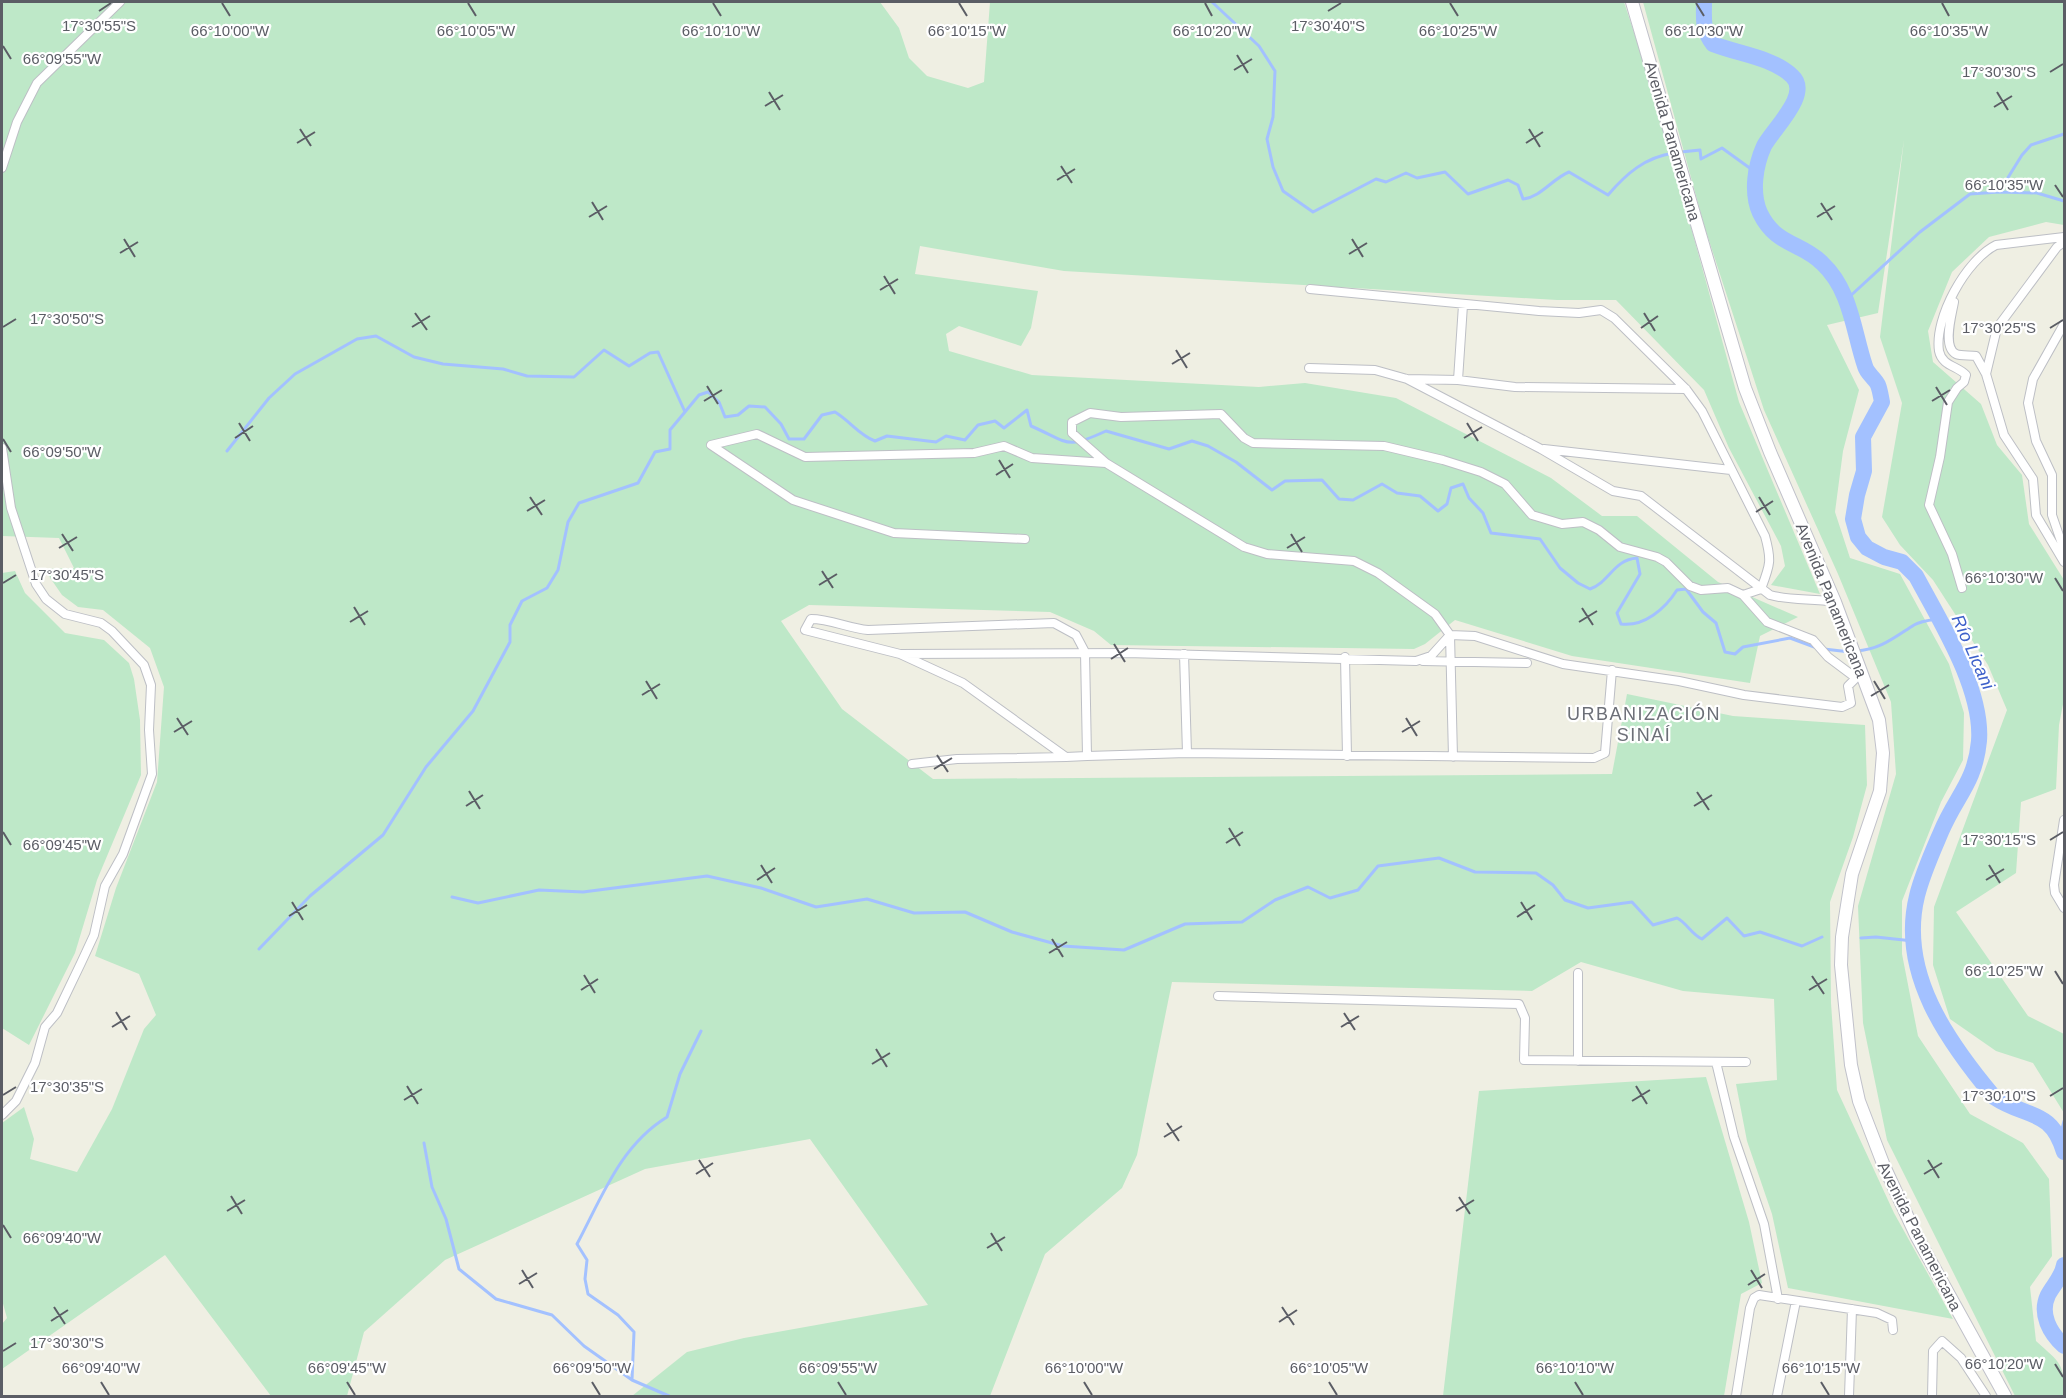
<svg xmlns="http://www.w3.org/2000/svg" width="2066" height="1398" viewBox="0 0 2066 1398" font-family="Arial,sans-serif">
  <style>
    .green { fill: #bee8c8 }
    .lines { fill: none; stroke-linecap: round; stroke-linejoin: round }
    .stream { stroke: #a3c1ff; stroke-width: 3 }
    .river { stroke: #a3c1ff; stroke-width: 16 }
    .street-casing { stroke: #bdbfc5; stroke-width: 10 }
    .secondary-casing { stroke: #c0c1ca; stroke-width: 14 }
    .street { stroke: #fff; stroke-width: 8 }
    .secondary { stroke: #fff; stroke-width: 12 }
    .ticks { fill: none; stroke: #5b5d65; stroke-width: 2 }
    .labels { text-anchor: middle; stroke-width: 4.5; stroke-linejoin: round; paint-order: stroke }
    .street-label { font-size: 16px; fill: #5b5d65; stroke: #fff }
    .water-label { font-size: 18px; font-style: italic; fill: #3e61ca; stroke: #fff }
    .neighbourhood-label { font-size: 18px; letter-spacing: 1.5px; fill: #6c6f77; stroke: #fff }
    .ticks-label { font-size: 15px; text-anchor: middle; fill: #5b5d65; stroke: #fff; stroke-width: 4.5; stroke-linejoin: round; paint-order: stroke }
  </style>
  <rect width="100%" height="100%" fill="#efefe3"/>
  <!-- green -->
  <path class="green" d="M2 2H880L899 28 909 58 927 76 968 88 984 82 990 2H1624L1655 96 1739 402 1820 594 1771 585 1785 566 1781 546 1729 448 1704 390 1616 300H1557L1064 271 920 246 915 274 1038 291 1031 328 1021 346 959 326 946 334 949 351 1032 375 1259 387 1305 383 1396 398 1551 478 1602 516H1637L1718 582 1798 617 1760 636 1750 683 1572 656 1455 620 1425 644 1414 649 1111 645 1094 631 1050 612 809 605 781 621 842 709 933 779 1612 774 1627 694 1733 716 1865 725 1867 785 1853 837 1830 902 1831 1003 1837 1090 1894 1213 1953 1319 1788 1288 1772 1214 1747 1141 1736 1084 1777 1080 1774 999 1683 991 1581 962 1532 991 1172 982 1137 1155 1122 1188 1045 1254 990 1396H632L687 1352 744 1338 928 1305 810 1139 645 1169 445 1260 364 1332 347 1396H271L165 1255 2 1369V1324L7 1318 2 1300V1123L24 1107 34 1139 30 1159 77 1172 112 1109 144 1029 156 1015 139 974 95 956 116 888 157 782 164 687 150 648 103 610 78 607 62 595 44 569 74 568 59 538 2 536Z
    M1643 2H2064V225L2046 222 1989 237 1952 272 1928 331 1933 362 1981 404 1997 445 2022 475 2029 524 2064 580V699L2059 725 2056 789 2021 802 2016 873 1956 912 2028 1016 2064 1034V1113L2033 1063 1996 1051 1950 1019 1933 965 1934 907 2007 710 1988 665 1933 580 1900 545 1882 517 1902 403 1880 337 1904 140 1878 313 1827 325 1859 390 1843 451 1835 512 1850 558 1900 574 1949 664 1964 713 1963 760 1941 802 1902 901V954L1918 1036 1970 1114 2023 1143 2049 1179 2052 1256 2030 1287 2036 1341C2061 1364 2064 1362 2064 1396H2015L1887 1140 1863 1023 1858 906 1896 774 1891 702 1838 574 1764 410 1704 225Z
    M15 571 25 593 65 633 104 640 129 663 134 679 140 720 141 775 97 880 75 953 29 1045 2 1028V573Z
    M1706 1077 1749 1222 1762 1283 1741 1294 1724 1396H1443L1479 1091Z"/>
  <g class="lines">
    <!-- stream -->
    <path class="stream" d="M1212 2 1259 46 1275 71 1273 117 1267 139 1273 167 1283 191 1313 212 1376 179 1386 182 1406 173 1417 178 1445 172 1468 194 1508 180 1518 185 1523 199C1541 197 1552 179 1569 172L1608 195C1626 174 1645 157 1674 153
      M1681 152 1700 150 1701 159 1722 148 1758 174
      M1999 192 2037 193 2064 201
      M1847 299 1920 232 1970 194 1999 192 2022 155 2031 145 2064 134
      M227 451 269 398 295 374 357 339 376 336 414 357 443 364 503 369 527 376 574 377 604 350 629 366 650 353 658 352 685 412
      M1824 649 1850 652
      M1856 651C1880 650 1895 637 1914 625 1920 621 1930 620 1938 619
      M452 897 478 903 539 890 583 892 707 876 761 888 816 907 867 899 914 913 965 912 1012 932 1063 946 1124 950 1185 924 1242 922 1275 900 1308 887 1330 898 1358 890 1378 866 1439 858 1475 872 1536 873 1553 885 1565 900 1588 908 1632 902 1653 925 1677 918C1687 923 1691 934 1702 939L1727 918 1744 936 1760 932 1802 946 1822 937
      M1861 938 1876 937 1913 941
      M259 949 310 896 383 835 426 767 473 711 510 642V625L522 601 547 588 558 570 568 522 579 503 638 483 655 452 670 449V430L699 395 708 392 719 402 725 417 738 415 749 406 765 407 781 424 789 439H804L822 415 835 412C850 421 859 435 875 441L887 436 936 442 946 436 965 440 978 425 995 421 1004 428 1027 410 1031 426C1070 443 1065 450 1106 431L1169 449 1192 441 1208 446 1236 462 1272 490 1285 481 1322 480 1339 499 1353 500 1382 484 1397 493 1420 496 1438 511 1447 504 1451 488 1463 484 1469 498 1483 513 1491 533 1540 539 1560 568 1578 583 1590 589C1610 582 1613 560 1637 558L1640 574 1617 613 1621 624C1644 627 1665 609 1677 590L1686 589 1703 612 1716 623 1725 652 1735 654 1743 647 1790 638 1817 648
      M2060 1137 2064 1121
      M424 1143 432 1187 446 1219 459 1269 496 1299 552 1315 584 1346 632 1380 669 1396
      M632 1380 634 1332 618 1315 588 1294 585 1279 587 1260 577 1244C602 1197 620 1146 667 1117L680 1074 701 1031"/>
    <!-- river -->
    <path class="river" d="M1704 2C1704 18 1702 30 1713 44 1738 54 1772 57 1792 76 1812 94 1772 130 1764 146 1755 166 1751 193 1760 213 1776 246 1801 242 1822 263 1851 290 1853 330 1865 366 1867 374 1875 378 1878 385 1880 390 1881 397 1882 402L1863 437 1864 471 1857 495 1853 519 1858 537 1867 548 1884 557 1902 562 1916 576C1940 621 1983 689 1979 741 1975 783 1956 796 1941 832 1932 853 1922 875 1917 896 1898 973 1948 1042 1994 1097 2027 1119 2051 1108 2064 1152
      M2064 1265C2062 1277 2054 1284 2048 1295 2039 1314 2050 1333 2064 1346"/>
    <defs>
      <path id="street" d="M2 168 17 122 37 83 120 2
        M2064 242 2057 247 1997 328 1986 374 2004 435 2033 479 2036 515 2064 562
        M1954 302C1952 314 1942 347 1956 354 1961 356 1970 355 1976 356L1986 374
        M2064 324 2033 379 2028 403 2036 441 2052 475V515L2064 550
        M1309 368 1375 370 1407 379 1458 380 1515 387 1686 389
        M1407 379 1541 449 1613 491 1641 496 1770 595C1791 601 1813 598 1835 602
        M1458 380 1463 305
        M2 448 11 508 36 584 46 599 65 614 101 623 112 631 144 665 151 685 149 730 152 774 123 854 105 886 94 935 81 963 57 1013 45 1027 35 1063 16 1101 2 1115
        M1544 449 1731 470
        M1106 463 1072 433V422L1090 413 1121 417 1221 414 1244 438 1253 443 1384 446 1443 460 1481 472 1505 484 1532 515 1562 524 1583 522 1599 530 1620 547 1657 557 1666 562 1690 586 1701 590 1728 588 1743 595 1761 589C1770 565 1772 561 1765 536L1702 411 1686 389 1614 318 1601 310 1579 313 1539 311 1310 289
        M1025 539 894 533 793 500 711 445 757 434 805 457 974 453 1004 446 1032 458 1106 463 1244 547 1267 554 1354 561 1378 573 1435 614 1450 635 1453 757
        M1962 588 1952 554 1929 505 1940 457 1948 402 1957 388 1964 382 1966 375C1958 366 1942 366 1939 351 1934 318 1966 260 1996 245L2064 237
        M1743 595 1767 622 1813 640 1828 657 1856 678
        M900 654 963 683 1066 757 1087 756 1085 652 1076 635 1054 623 868 630C848 628 830 619 811 619L805 630 900 654 1127 653 1416 661 1431 656 1450 635 1475 636 1563 664 1679 681 1744 695 1842 707 1851 703 1848 686 1856 678 1864 676
        M1184 654 1187 753
        M1345 657 1347 756
        M1423 661 1527 663
        M1087 756 1187 753 1594 758 1605 753 1612 670
        M912 764 957 759 1066 757
        M2064 820 2054 885 2055 893 2064 908
        M1218 996 1519 1004 1525 1018 1524 1060 1746 1062
        M1578 1061V973
        M1716 1062 1734 1137 1764 1224 1778 1299
        M1736 1396 1750 1308 1754 1298 1759 1295 1877 1313 1892 1320 1893 1330
        M1777 1396 1796 1301
        M1849 1396 1852 1309
        M1932 1396 1933 1351 1942 1341 1961 1358 1986 1396"/>
      <path id="secondary" d="M1632 2 1745 388 1770 452 1835 602 1879 720 1883 753 1880 791 1852 874 1842 937 1841 965 1851 1065 1859 1101 1884 1166 1916 1235 2005 1396"/>
    </defs>
    <!-- street casing -->
    <use href="#street" class="street-casing"/>
    <!-- secondary casing -->
    <use href="#secondary" class="secondary-casing"/>
    <!-- street -->
    <use href="#street" class="street"/>
    <!-- secondary -->
    <use href="#secondary" class="secondary"/>
  </g>
  <!-- ticks -->
  <path class="ticks" d="M222 3 230 16M468 3 476 16M713 3 721 16M959 3 967 16M1205 3 1212 16M1450 3 1458 16M1696 3 1704 16M1942 3 1949 16M99 11 111 3M1328 11 1341 3M3 46 11 59M1237 55 1248 73M1234 70 1252 59M2050 72 2063 64M769 92 780 110M1997 92 2008 110M765 106 783 95M1994 107 2012 96M300 129 311 146M1529 129 1540 147M297 143 315 132M1526 143 1543 132M1061 166 1072 183M1057 180 1075 169M2055 185 2063 197M592 202 603 220M1821 203 1832 220M589 217 607 206M1817 217 1835 206M124 239 135 257M1352 239 1363 257M120 253 138 242M1349 254 1367 243M884 276 895 294M880 290 898 279M415 313 427 330M1644 313 1655 331M3 327 16 319M412 327 430 316M1641 328 1658 316M2050 328 2063 320M1176 350 1187 368M1172 364 1190 353M707 386 718 404M1936 387 1947 405M704 401 722 390M1932 401 1950 390M239 423 250 441M1467 423 1478 441M235 438 253 426M1464 438 1482 427M3 439 11 452M999 460 1010 478M996 475 1013 464M530 497 542 515M1759 497 1770 515M527 511 545 500M1756 512 1773 501M62 534 73 551M1291 534 1302 552M59 548 77 537M1287 548 1305 537M822 571 833 588M2055 578 2063 591M3 583 16 575M819 585 837 574M354 607 365 625M1582 608 1593 625M350 622 368 611M1579 622 1597 611M1114 644 1125 662M1111 659 1128 648M646 681 657 699M1874 681 1885 699M642 695 660 684M1871 696 1889 685M177 718 188 735M1406 718 1417 736M174 732 192 721M1402 732 1420 721M937 755 948 772M934 769 952 758M469 791 480 809M1697 792 1709 810M466 806 483 795M1694 806 1712 795M1229 828 1240 846M3 832 11 845M2050 840 2063 832M1226 843 1243 832M761 865 772 883M1989 865 2000 883M757 880 775 868M1986 880 2004 869M292 902 303 920M1521 902 1532 920M289 916 307 905M1517 917 1535 905M1052 939 1063 957M1049 953 1067 942M2055 971 2063 984M584 975 595 993M1812 976 1824 994M581 990 598 979M1809 990 1827 979M116 1012 127 1030M1344 1013 1355 1030M112 1027 130 1016M1341 1027 1359 1016M876 1049 887 1067M872 1064 890 1053M407 1086 418 1104M1636 1086 1647 1104M3 1095 16 1087M2050 1096 2063 1088M404 1100 422 1089M1632 1101 1650 1090M1167 1123 1179 1141M1164 1137 1182 1126M699 1160 710 1177M1928 1160 1939 1178M696 1174 713 1163M1924 1174 1942 1163M231 1196 242 1214M1459 1197 1470 1214M227 1211 245 1200M1456 1211 1474 1200M3 1225 11 1238M991 1233 1002 1251M987 1248 1005 1237M522 1270 533 1288M1751 1270 1762 1288M519 1284 537 1273M1748 1285 1765 1274M54 1307 65 1324M1282 1307 1294 1325M51 1321 68 1310M1279 1322 1297 1310M3 1351 16 1343M2055 1364 2063 1377M101 1382 109 1395M347 1382 355 1395M592 1382 600 1395M838 1382 846 1395M1084 1382 1092 1395M1329 1382 1337 1395M1575 1382 1583 1395M1821 1382 1829 1395"/>
  <g class="labels">
    <!-- street labels -->
    <g class="street-label">
      <text transform="translate(1673 141) rotate(74)" y="6">Avenida Panamericana</text>
      <text transform="translate(1832 600) rotate(68)" y="6">Avenida Panamericana</text>
      <text transform="translate(1920 1236) rotate(63)" y="6">Avenida Panamericana</text>
    </g>
    <!-- water labels -->
    <g class="water-label">
      <text transform="translate(1973 652) rotate(66)" y="6">Río Licani</text>
    </g>
    <!-- neighbourhood labels -->
    <g class="neighbourhood-label">
      <text x="1644" y="720">URBANIZACIÓN<tspan x="1644" dy="21">SINAÍ</tspan></text>
    </g>
  </g>
  <g class="ticks-label">
    <text x="99" y="31">17°30'55"S</text>
    <text x="1328" y="31">17°30'40"S</text>
    <text x="1458" y="36">66°10'25"W</text>
    <text x="230" y="36">66°10'00"W</text>
    <text x="476" y="36">66°10'05"W</text>
    <text x="721" y="36">66°10'10"W</text>
    <text x="967" y="36">66°10'15"W</text>
    <text x="1212" y="36">66°10'20"W</text>
    <text x="1704" y="36">66°10'30"W</text>
    <text x="1949" y="36">66°10'35"W</text>
    <text x="62" y="64">66°09'55"W</text>
    <text x="1999" y="77">17°30'30"S</text>
    <text x="2004" y="190">66°10'35"W</text>
    <text x="67" y="324">17°30'50"S</text>
    <text x="1999" y="333">17°30'25"S</text>
    <text x="62" y="457">66°09'50"W</text>
    <text x="67" y="580">17°30'45"S</text>
    <text x="2004" y="583">66°10'30"W</text>
    <text x="1999" y="845">17°30'15"S</text>
    <text x="62" y="850">66°09'45"W</text>
    <text x="2004" y="976">66°10'25"W</text>
    <text x="67" y="1092">17°30'35"S</text>
    <text x="1999" y="1101">17°30'10"S</text>
    <text x="62" y="1243">66°09'40"W</text>
    <text x="67" y="1348">17°30'30"S</text>
    <text x="2004" y="1369">66°10'20"W</text>
    <text x="101" y="1373">66°09'40"W</text>
    <text x="347" y="1373">66°09'45"W</text>
    <text x="592" y="1373">66°09'50"W</text>
    <text x="838" y="1373">66°09'55"W</text>
    <text x="1084" y="1373">66°10'00"W</text>
    <text x="1329" y="1373">66°10'05"W</text>
    <text x="1575" y="1373">66°10'10"W</text>
    <text x="1821" y="1373">66°10'15"W</text>
  </g>
  <!-- border -->
  <rect width="2066" height="1398" fill="none" stroke="#5b5d65" stroke-width="6"/>
</svg>
